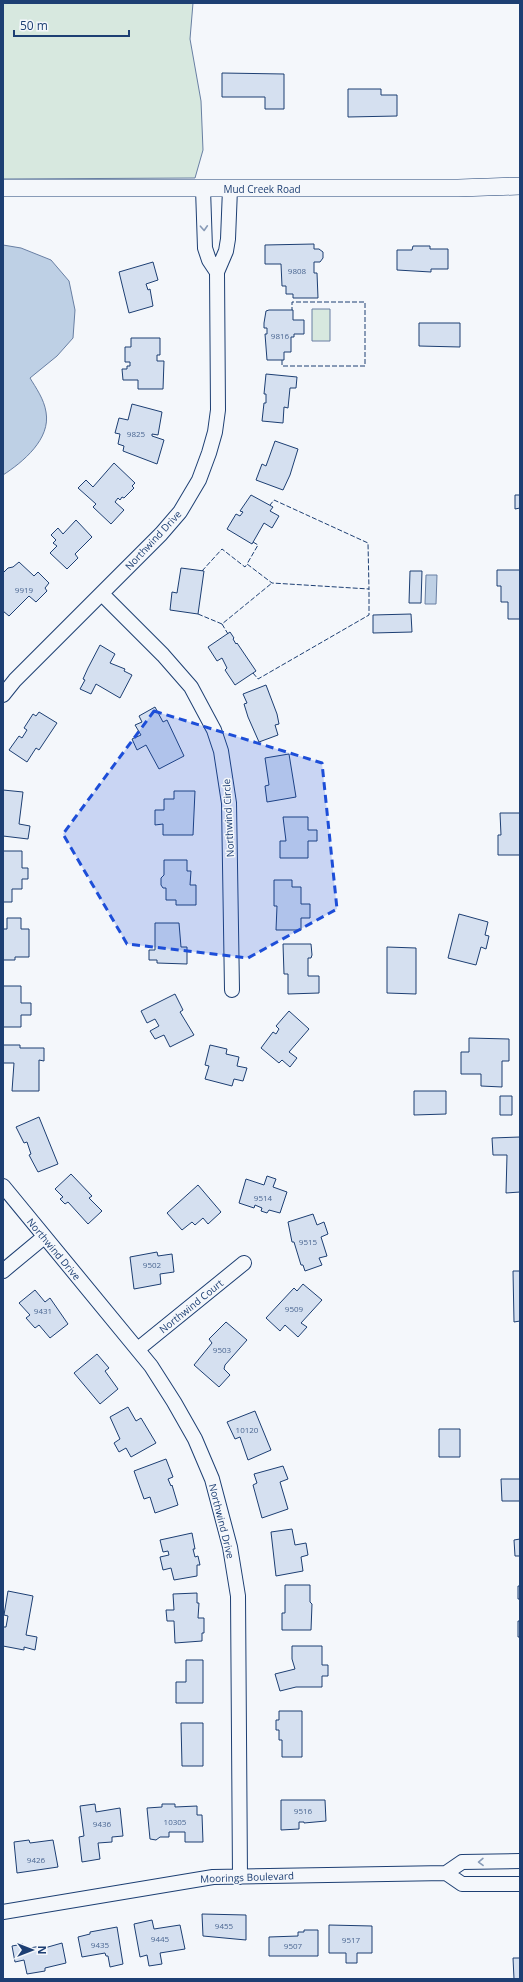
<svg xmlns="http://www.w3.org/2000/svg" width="523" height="1982" viewBox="0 0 523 1982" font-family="'Open Sans',sans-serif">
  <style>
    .green { fill: #d7e8df; stroke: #687fa3 }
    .water { fill: #bed0e5; stroke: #687fa3 }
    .building { fill: #d5e0f0; stroke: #1d3f73 }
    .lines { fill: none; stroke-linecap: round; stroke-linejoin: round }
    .minor-casing { stroke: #1d3f73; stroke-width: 16 }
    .tertiary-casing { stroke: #1d3f73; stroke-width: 18 }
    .minor { stroke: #f4f7fb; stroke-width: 14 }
    .tertiary { stroke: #f4f7fb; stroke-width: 17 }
    .fence { stroke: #1d3f73; stroke-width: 1; stroke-dasharray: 5 2; stroke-linecap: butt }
    .oneway { stroke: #889bb7 }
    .marked { fill: #1d4ed8; fill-opacity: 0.2; stroke: #1d4ed8; stroke-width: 3; stroke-dasharray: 8 5; stroke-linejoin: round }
    .labels { text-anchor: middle; stroke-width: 3; stroke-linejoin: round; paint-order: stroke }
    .number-label { font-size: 8px; fill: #4b6792 }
    .street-label { font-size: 10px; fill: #1d3f73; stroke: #f4f7fb }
  </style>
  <rect width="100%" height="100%" fill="#f4f7fb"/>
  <!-- green -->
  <path class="green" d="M3 3H193L190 39 201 101 203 150 195 178 3 179Z
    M312 309H330V341H312Z"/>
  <!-- water -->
  <path class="water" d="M3 245 21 248 51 260 69 281 75 310 73 338 57 356 30 378C36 388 44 399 46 412 51 439 23 462 3 475Z
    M426 575H437L436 604H425Z"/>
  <!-- building -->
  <path class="building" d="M222 73 284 74V109H265V97H222Z
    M348 89H381V95H397V116L348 117Z
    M314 244V249H319L323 252V258L320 262H314V273H317L318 298H293V294H286V286H282L281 264H265V245Z
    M413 246H430V249H448V269H431V272L397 270V250H412Z
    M153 262 158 280 146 284 148 290 150 289 153 306 129 313 119 272Z
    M269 310H293V320H304V334H294V337H291V352H284V360H267L265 334H267V328H264V323L266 311Z
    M419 323H460V347L419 346Z
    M131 338H160V355H157V361H164L163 389H138V380H123L122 369H127V366H130V362H125V347H131Z
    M266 374 297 377 296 388H290L288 408 284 407 283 423 262 421 264 403H266V394H264Z
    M132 404 162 412 158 435 152 434V436L164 440 157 464 123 451 124 446 118 444 120 434 115 433 119 418 128 420Z
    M275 441 298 449 290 475 283 490 256 480 262 464 266 466Z
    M114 463 135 483 132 486 134 488 124 498 122 497 120 500 118 498 115 502 124 510 111 524 93 507 96 504 78 488 86 480 93 487Z
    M251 495 273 507 270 511 279 516 272 528 264 523 252 544 227 529 236 514 240 516 243 512 240 511Z
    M515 495H520V508L515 509Z
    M76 520 92 537 75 554 78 558 67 569 50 553 57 546 53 543 56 540 51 535 58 528 63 534Z
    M19 562 34 576 38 572 49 583 45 588 47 591 36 602 29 596 9 616 3 611V573L8 568 13 567Z
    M181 568 204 571 198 614 170 610 172 592 177 593Z
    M497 570H520V619H508V602H501V586H497Z
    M410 571H422L421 603H409Z
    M411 614 412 632 373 633V615Z
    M230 632 234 638 233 639 236 644 237 643 256 671 235 685 225 670 227 668 222 658 217 661 208 647Z
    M100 645 115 654 110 663 125 669 124 671 132 675 120 698 96 684 91 694 80 689 85 680 83 679 88 668Z
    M266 685 277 714 279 724 275 725 278 735 259 742 248 717 244 704 247 703 243 694Z
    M155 707 163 722 167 720 184 756 159 769 146 745 137 750 132 739 141 735 135 725 142 722 139 716Z
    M39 712 57 723 39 750 36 748 27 762 9 750 19 736 22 738 27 730 24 728 33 714 36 716Z
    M289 754 296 797 267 802 265 786 269 785 265 758Z
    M3 790 23 792 19 824 30 826 28 839 3 836Z
    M174 791H195L193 835H163V824L155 825V810H164V799H174Z
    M500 813H520V855H498V835H501Z
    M283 817H308V830H317V841H308V858H280V841H286Z
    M3 851H22V868H28V879H22V889H12V902H3Z
    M164 860H187V871H191L190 885H196V905H176V900H166V888H163L161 885V878L164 875Z
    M274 880H292V887H301V904H310V918H301V930H276L277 906H274Z
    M459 914 488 922 485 935 489 936 486 949 481 947 476 965 448 958Z
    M7 918H21V929H29V957H15V960H3V929H7Z
    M155 923H179L181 947H187V964L157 963V960H149V950H155Z
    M283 944H311L312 955 311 958H308V976H319V993L288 994V974H284Z
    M387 947 416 948V994L387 993Z
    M3 986H21V1003H31V1015H21V1027H3Z
    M175 994 183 1010 180 1012 194 1035 170 1047 164 1035 155 1039 150 1031 159 1026 155 1019 147 1023 141 1011Z
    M289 1011 309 1029 289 1052 297 1058 290 1067 282 1060 279 1063 261 1048 273 1032 276 1034 279 1029 276 1026Z
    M469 1038 509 1039V1061H502V1087L481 1086V1074H461V1052H469Z
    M3 1045H20V1048H44V1061L39 1060V1091H12L14 1063H3Z
    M210 1045 227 1049 226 1054 239 1057 237 1066 247 1068 243 1081 234 1079 232 1086 205 1079 209 1066 205 1065Z
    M414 1091H446V1114L414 1115Z
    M500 1096H512V1115H500Z
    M39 1117 58 1164 38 1172 29 1155 31 1154 27 1142 24 1143 16 1127Z
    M520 1137V1192L506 1193 507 1155H493L492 1138Z
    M71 1174 92 1196 89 1198 102 1211 88 1224 68 1202 65 1204 60 1199 63 1197 55 1189Z
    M267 1176 276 1179 273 1187 287 1192 280 1213 269 1210 267 1213 261 1211 262 1208 255 1205 254 1208 239 1203 246 1179 264 1185Z
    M198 1185 221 1212 208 1224 203 1218 195 1225 192 1222 182 1230 167 1213Z
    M313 1214 317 1225 324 1222 328 1234 321 1237 327 1256 319 1258 322 1265 305 1271 303 1265H301L294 1242H292L288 1222Z
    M157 1252 158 1256 172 1254 174 1272 160 1274 161 1284 134 1289 130 1257Z
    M513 1271H520V1321L514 1322Z
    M303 1284 322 1300 301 1323 307 1327 298 1337 285 1325 280 1331 266 1318 294 1288 297 1291Z
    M35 1290 45 1302 50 1298 68 1324 50 1338 39 1325 35 1328 26 1318 30 1315 19 1303Z
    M226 1322 247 1340 225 1365 224 1369 230 1375 219 1387 194 1365 212 1343 209 1339Z
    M97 1354 109 1368 105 1371 118 1389 100 1404 74 1373Z
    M128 1407 136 1421 141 1418 156 1443 131 1457 126 1448 119 1452 114 1443 120 1439 110 1417Z
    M255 1411 271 1450 248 1460 240 1437 235 1439 227 1422Z
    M439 1429H460V1457H439Z
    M166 1459 173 1477 168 1479 171 1486 172 1485 178 1505 155 1513 150 1497 144 1499 134 1471Z
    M283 1466 288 1479 280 1482 288 1509 262 1518 253 1485 257 1483 254 1474Z
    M501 1479H520V1501H502Z
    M292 1529 295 1545 306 1543 308 1555 301 1557 303 1571 276 1576 271 1532Z
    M192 1533 195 1549H193L195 1557 198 1556 200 1565H197V1576L174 1580 171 1568 163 1570 160 1557 169 1555 168 1551 163 1552 160 1540Z
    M520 1539V1556H515L514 1540Z
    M285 1585H310V1602L312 1604 311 1630H282V1613H285Z
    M518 1586H520V1599H518Z
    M8 1591 33 1596 26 1635 37 1637 35 1650 24 1647V1650L3 1646V1627H6L8 1616 4 1615Z
    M197 1593V1603H199L198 1618H204V1633H202V1641L175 1643 174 1621H167L166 1610H174L173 1594Z
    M518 1621H520V1637H518Z
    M292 1646H322V1665H328V1676H322V1687H296L280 1691 275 1674 295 1669 292 1659Z
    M186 1660H203V1703H176V1682H186Z
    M279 1711H302V1757H282V1740H279V1730H276V1720H279Z
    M181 1723H203V1766H182Z
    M281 1800H325L326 1821 304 1823V1822H299V1829L281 1830Z
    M95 1804 96 1812 120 1808 123 1836 112 1837V1842L98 1843 100 1859 82 1862 79 1837 84 1836 80 1806Z
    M162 1804H175V1807L197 1806V1815H202L203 1842H185V1832H169V1837H160L156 1840 150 1839 147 1808 162 1807Z
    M29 1840 30 1843 53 1840 58 1867 17 1873 14 1842Z
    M202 1914 246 1915V1940L203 1936Z
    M152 1920 154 1929 180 1925 185 1949 160 1953 162 1964 149 1966 147 1955 140 1957 134 1924Z
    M329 1925 372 1926V1953H357V1963H346V1953H329Z
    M117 1927 123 1964 110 1967 108 1956H106L105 1953 82 1957 78 1937 90 1934V1932Z
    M304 1930H318V1956H269V1937L298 1936V1932H304Z
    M62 1943 66 1963 45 1968V1971L27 1974 24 1960 15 1962 12 1946 23 1944 24 1949 41 1946V1949Z
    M513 1958H520V1979H514Z"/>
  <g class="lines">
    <defs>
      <path id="minor" d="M203 189 205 248 209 260 217 272
        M102 594 163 655 191 687 214 730 221 751 229 803 232 990
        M3 695 15 680 161 534 180 512 199 480 209 453 215 432 218 410 217 272 226 251 228 239 230 189
        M3 1186 151 1366 174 1402 195 1439 212 1479 230 1547 238 1596 240 1877
        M3 1271 44 1237
        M138 1349 244 1263
        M446 1873 462 1884H520
        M3 1912 213 1877 446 1873 462 1862 520 1861"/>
      <path id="tertiary" d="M3 188H458L520 186"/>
    </defs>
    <!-- minor casing -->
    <use href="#minor" class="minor-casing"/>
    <!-- tertiary casing -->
    <use href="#tertiary" class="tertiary-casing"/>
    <!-- minor -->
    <use href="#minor" class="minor"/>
    <!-- tertiary -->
    <use href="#tertiary" class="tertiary"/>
    <!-- fence -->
    <path class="fence" d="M282 360V366H365V302H292V310
      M253 542 258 545 247 564 272 583 369 589 368 543 274 500 270 505
      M202 571 222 549 245 567 247 564
      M198 614 222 624 272 583
      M222 624 228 634
      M253 673 258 679 369 615V589"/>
  </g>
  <!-- one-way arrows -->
  <defs><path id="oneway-chevron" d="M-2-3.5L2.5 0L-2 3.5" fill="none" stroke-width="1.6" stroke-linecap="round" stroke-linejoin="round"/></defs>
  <g class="oneway">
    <use href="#oneway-chevron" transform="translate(204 228) rotate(87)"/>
    <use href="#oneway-chevron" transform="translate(481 1862) rotate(179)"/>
  </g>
  <!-- marked area -->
  <path class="marked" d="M154 711 322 763 337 909 248 958 127 944 63 834Z"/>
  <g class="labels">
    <!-- number labels -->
    <g class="number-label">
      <text x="297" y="274">9808</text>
      <text x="280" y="339">9816</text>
      <text x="136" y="437">9825</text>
      <text x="24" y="593">9919</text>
      <text x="263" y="1201">9514</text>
      <text x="308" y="1245">9515</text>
      <text x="152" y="1268">9502</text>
      <text x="294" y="1312">9509</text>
      <text x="43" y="1314">9431</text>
      <text x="222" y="1353">9503</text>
      <text x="247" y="1433">10120</text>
      <text x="303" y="1814">9516</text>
      <text x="175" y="1825">10305</text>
      <text x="102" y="1827">9436</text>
      <text x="36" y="1863">9426</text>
      <text x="224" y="1929">9455</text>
      <text x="160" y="1942">9445</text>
      <text x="351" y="1943">9517</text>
      <text x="100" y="1948">9435</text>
      <text x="293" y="1949">9507</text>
    </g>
    <!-- street labels -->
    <g class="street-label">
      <text x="262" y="193">Mud Creek Road</text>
      <text transform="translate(153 540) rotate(-47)" y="4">Northwind Drive</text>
      <text transform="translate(228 818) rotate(-93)" y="4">Northwind Circle</text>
      <text transform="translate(54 1249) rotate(50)" y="4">Northwind Drive</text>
      <text transform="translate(191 1306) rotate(-39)" y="4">Northwind Court</text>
      <text transform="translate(222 1521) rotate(76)" y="4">Northwind Drive</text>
      <text transform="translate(247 1877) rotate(-2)" y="4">Moorings Boulevard</text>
    </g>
  </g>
  <!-- border -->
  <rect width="523" height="1982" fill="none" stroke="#1d3f73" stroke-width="8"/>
  <!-- north arrow -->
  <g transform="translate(32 1950) rotate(90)" stroke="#f4f7fb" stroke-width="3" paint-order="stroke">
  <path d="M0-3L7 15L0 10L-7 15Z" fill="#1d3f73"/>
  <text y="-6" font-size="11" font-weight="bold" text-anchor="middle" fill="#1d3f73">N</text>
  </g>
  <!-- scale -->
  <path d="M14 30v6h115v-6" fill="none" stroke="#1d3f73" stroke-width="2"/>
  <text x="20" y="30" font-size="12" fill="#1d3f73" stroke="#f4f7fb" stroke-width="3" paint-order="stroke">50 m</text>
</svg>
